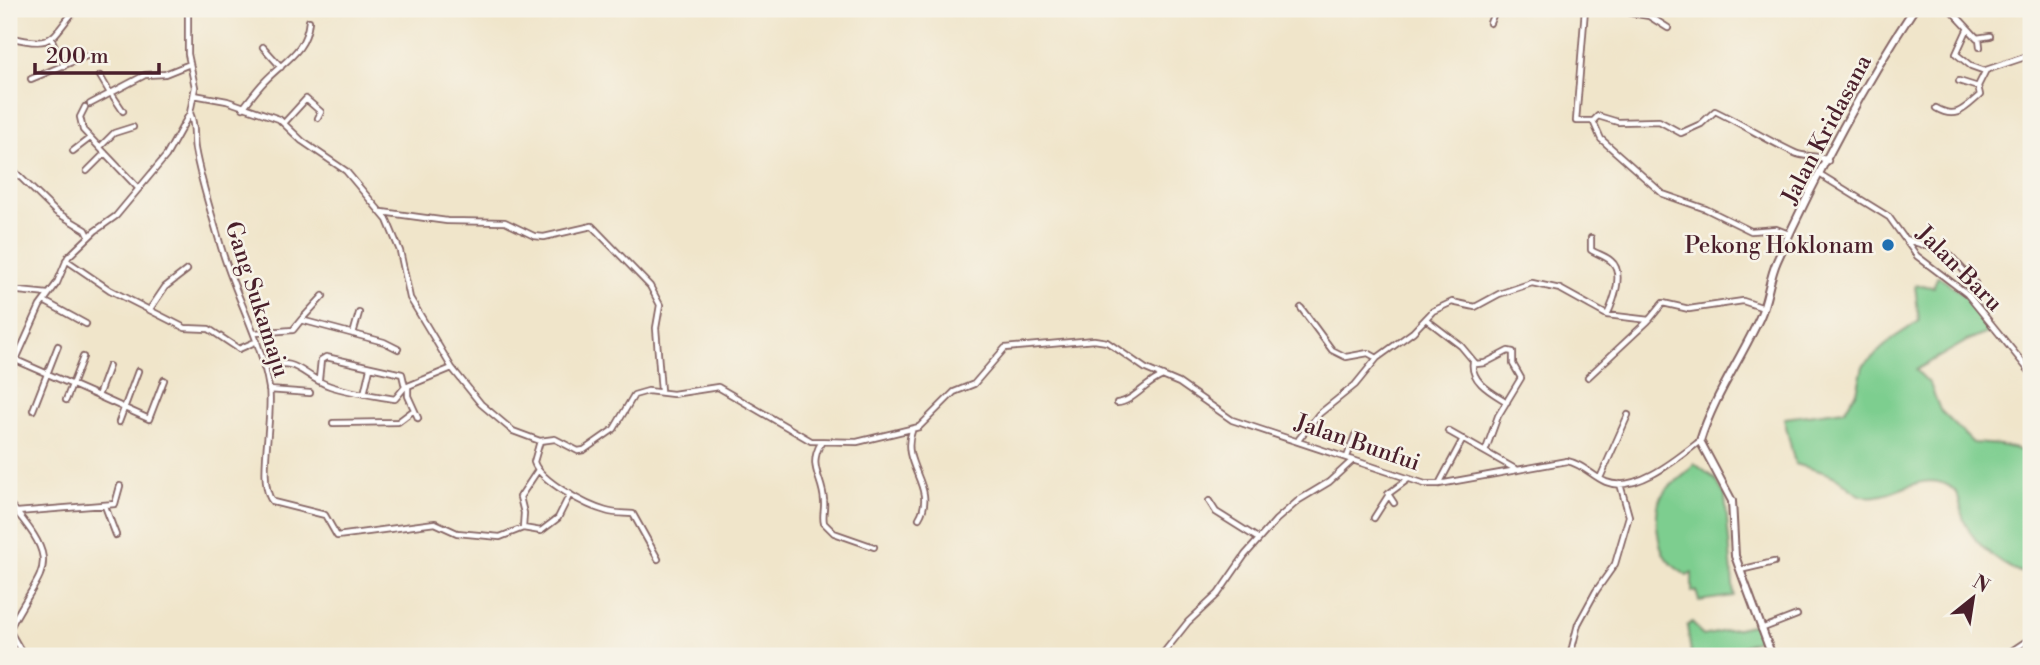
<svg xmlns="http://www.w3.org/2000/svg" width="2040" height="665" viewBox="0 0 2040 665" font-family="'Libre Bodoni',serif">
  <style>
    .green { fill: #7dce8f; stroke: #64765d; stroke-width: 2 }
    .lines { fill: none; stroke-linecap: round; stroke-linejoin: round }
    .street-casing { stroke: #846463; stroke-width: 8 }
    .secondary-casing { stroke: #846463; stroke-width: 10 }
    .street { stroke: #fff; stroke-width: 4.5 }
    .secondary { stroke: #fff; stroke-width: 6 }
    .poi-dot { fill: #1f6fb2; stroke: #f7f3e8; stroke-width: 2.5 }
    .labels { text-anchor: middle; stroke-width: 5; stroke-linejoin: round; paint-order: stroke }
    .street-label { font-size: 23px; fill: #4a1f2b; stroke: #f7f3e8 }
    .poi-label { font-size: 23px; fill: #4a1f2b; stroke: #f7f3e8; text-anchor: end }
  </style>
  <rect width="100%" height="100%" fill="#f7f3e8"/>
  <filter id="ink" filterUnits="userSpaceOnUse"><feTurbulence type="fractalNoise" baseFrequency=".0143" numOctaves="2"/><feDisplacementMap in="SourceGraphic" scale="14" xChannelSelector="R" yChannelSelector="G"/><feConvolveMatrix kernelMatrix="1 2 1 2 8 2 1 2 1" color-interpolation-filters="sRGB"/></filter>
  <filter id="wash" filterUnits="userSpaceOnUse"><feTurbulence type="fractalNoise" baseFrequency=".00686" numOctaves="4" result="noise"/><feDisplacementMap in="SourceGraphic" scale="28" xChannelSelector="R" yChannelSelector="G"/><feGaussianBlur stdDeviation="1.57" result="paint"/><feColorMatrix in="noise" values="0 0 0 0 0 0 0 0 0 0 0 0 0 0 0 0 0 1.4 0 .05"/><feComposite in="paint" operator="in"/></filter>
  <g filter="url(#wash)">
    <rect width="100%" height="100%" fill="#f0e5ca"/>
    <!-- green -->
    <path class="green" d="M1938 276C1956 289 1988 309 1988 333L1967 341 1916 370 1930 384 1940 410 1973 443 2000 445 2031 453V575C2006 571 1976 546 1965 523 1959 510 1963 493 1947 485 1918 471 1893 501 1863 496 1854 494 1845 483 1837 478 1825 471 1808 468 1795 464L1784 418 1844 410 1857 392 1863 366 1892 339 1919 321 1915 285 1933 287Z
      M1694 463 1716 480 1725 496 1734 596 1699 601 1696 591 1692 592V573L1687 576C1681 571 1670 565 1666 558 1657 544 1654 515 1660 499 1667 483 1687 478 1694 463Z
      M1692 622 1703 636 1756 624 1762 638 1743 646 1739 656H1686L1691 653 1687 626Z"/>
  </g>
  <g filter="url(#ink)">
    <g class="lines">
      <defs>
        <path id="street" d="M1462 9 1494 13 1505 9
          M1585 9 1576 121H1593L1601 139 1663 194 1706 209 1751 231 1776 229 1789 234
          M1628 9 1631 13 1649 16 1668 28
          M1950 9 1977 38 1990 36
          M1490 23 1494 13
          M1967 30 1956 54 1971 66 1985 71
          M9 37C56 49 50 38 76 9
          M51 38 64 66
          M1979 38 1980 47
          M263 47 281 67
          M100 76 110 93
          M31 79 91 54
          M1959 81 1978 87
          M111 93 123 111
          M194 95 227 101 279 119 302 141 346 171 387 220 400 251 410 298 452 368 481 404 513 431 540 441 555 439 578 451 584 450 614 429 634 395 648 391 673 394 718 387 811 441 857 442 919 427 954 392 974 384 1005 348 1094 340 1107 342 1146 369 1179 383 1232 420 1425 484H1439L1567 461C1583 464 1592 476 1606 482 1636 494 1678 458 1700 441
          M90 104 145 75 165 74 190 64
          M85 107 80 117 83 130 138 188
          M243 108C250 99 257 89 265 81 285 60 306 52 309 21
          M1936 108C1956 120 1964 109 1980 95L1978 86 1986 70 2031 55
          M190 113C196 126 193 136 195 149 201 182 212 215 221 247 235 296 261 338 269 388 274 417 256 484 273 502L325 515 337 536 435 523 457 533 500 537 523 528 541 531 558 518 570 494
          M1593 121 1598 116 1618 122 1659 121 1681 133 1701 124 1715 111C1742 124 1767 140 1795 153 1806 158 1817 154 1828 161
          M285 122 306 99 321 112 318 118
          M100 147 114 133 133 127
          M73 151 90 138
          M9 166 56 212 86 230 89 236
          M87 171 105 153
          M1821 175 1889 217 1917 256 1967 294 2031 373
          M382 212 447 221 505 222 534 236 544 237 592 226 650 286 660 305 656 328 661 391
          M1591 238V250C1597 254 1606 256 1611 261 1625 272 1613 303 1607 315
          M1905 239 1948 253 1975 283
          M66 260 110 290 185 328 209 329 239 349 257 341
          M9 290 48 294
          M44 301 86 324
          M1301 308 1332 350 1346 357 1368 353 1377 358
          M150 309 165 287 187 270
          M301 320 323 296
          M1427 320 1461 346 1476 364 1485 363 1508 351 1513 352V364L1521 378 1498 416 1485 452
          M255 333 293 330 301 320 384 342 398 349
          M353 334 359 313
          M9 357 98 396
          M1473 362C1470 382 1493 393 1507 402
          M109 366 98 396 149 419 164 380
          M264 368C298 355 302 377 330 386 351 393 373 395 395 399L405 387 402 374 326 357 321 360 319 379
          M9 375 40 306 57 283 68 257 95 231 116 216 166 156 190 113 195 87 188 54V9
          M1588 377 1648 321
          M269 390 310 393
          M364 394 370 368
          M66 400 83 357
          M1117 403C1133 402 1146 382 1163 376
          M33 410 58 346
          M418 418 408 396V386L452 368
          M119 422 138 371
          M333 423 398 422 414 410
          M912 431C899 464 938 487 919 518
          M1448 431 1517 470
          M1299 439 1319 414 1355 385 1377 358 1413 332 1433 311 1452 302 1475 307 1499 294 1532 283 1560 289 1607 315 1649 320 1663 303 1689 309 1743 301 1764 308
          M540 441 534 462C540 481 587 506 606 511 615 514 624 513 633 514L658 559
          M821 443C807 467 823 478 824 501 825 509 822 515 824 523L834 533 874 547
          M1347 457 1355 435
          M1600 478 1628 415
          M1439 484 1463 439
          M1209 501 1216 512 1259 539
          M9 503C66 569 41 566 9 630L24 656
          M1394 503 1388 494 1407 480
          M105 506 116 535
          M17 512 115 504 120 486
          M1374 518 1388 496
          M523 528 524 513 520 497 538 470
          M1740 570 1774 562
          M1761 629 1797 615
          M1161 656 1188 622 1218 594 1245 555 1276 520 1299 500 1329 482 1353 460
          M1570 656 1578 624 1596 591 1615 564 1629 516 1620 484
          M2004 656 2031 638"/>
        <path id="secondary" d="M1772 656 1735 556 1732 501 1700 441C1714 396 1741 359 1760 317 1768 299 1769 279 1777 261 1816 175 1862 88 1914 9"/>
      </defs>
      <!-- street casing -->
      <use href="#street" class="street-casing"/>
      <!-- secondary casing -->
      <use href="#secondary" class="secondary-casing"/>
      <!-- street -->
      <use href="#street" class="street"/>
      <!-- secondary -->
      <use href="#secondary" class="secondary"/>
    </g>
  </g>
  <!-- markers -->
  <circle class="poi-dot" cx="1888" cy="245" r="7"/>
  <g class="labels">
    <!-- street labels -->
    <g class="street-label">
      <text transform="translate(1826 129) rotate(-62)" y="8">Jalan Kridasana</text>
      <text transform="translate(1960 268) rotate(45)" y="8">Jalan Baru</text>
      <text transform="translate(258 299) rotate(72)" y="8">Gang Sukamaju</text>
      <text transform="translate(1358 442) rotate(19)" y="8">Jalan Bunfui</text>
    </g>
    <!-- poi labels -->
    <g class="poi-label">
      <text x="1874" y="253">Pekong Hoklonam</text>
    </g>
  </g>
  <!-- margin -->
  <rect width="2040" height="665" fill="none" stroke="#f7f3e8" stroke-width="35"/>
  <!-- north arrow -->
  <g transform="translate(1973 598) rotate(30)" stroke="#f7f3e8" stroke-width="5" paint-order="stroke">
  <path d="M0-5L12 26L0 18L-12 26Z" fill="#4a1f2b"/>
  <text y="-10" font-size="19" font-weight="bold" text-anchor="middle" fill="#4a1f2b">N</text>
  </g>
  <!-- scale -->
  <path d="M35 63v10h124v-10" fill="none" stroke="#4a1f2b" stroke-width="3.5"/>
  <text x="46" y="63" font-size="21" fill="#4a1f2b" stroke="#f7f3e8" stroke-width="5" paint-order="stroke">200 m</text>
</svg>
